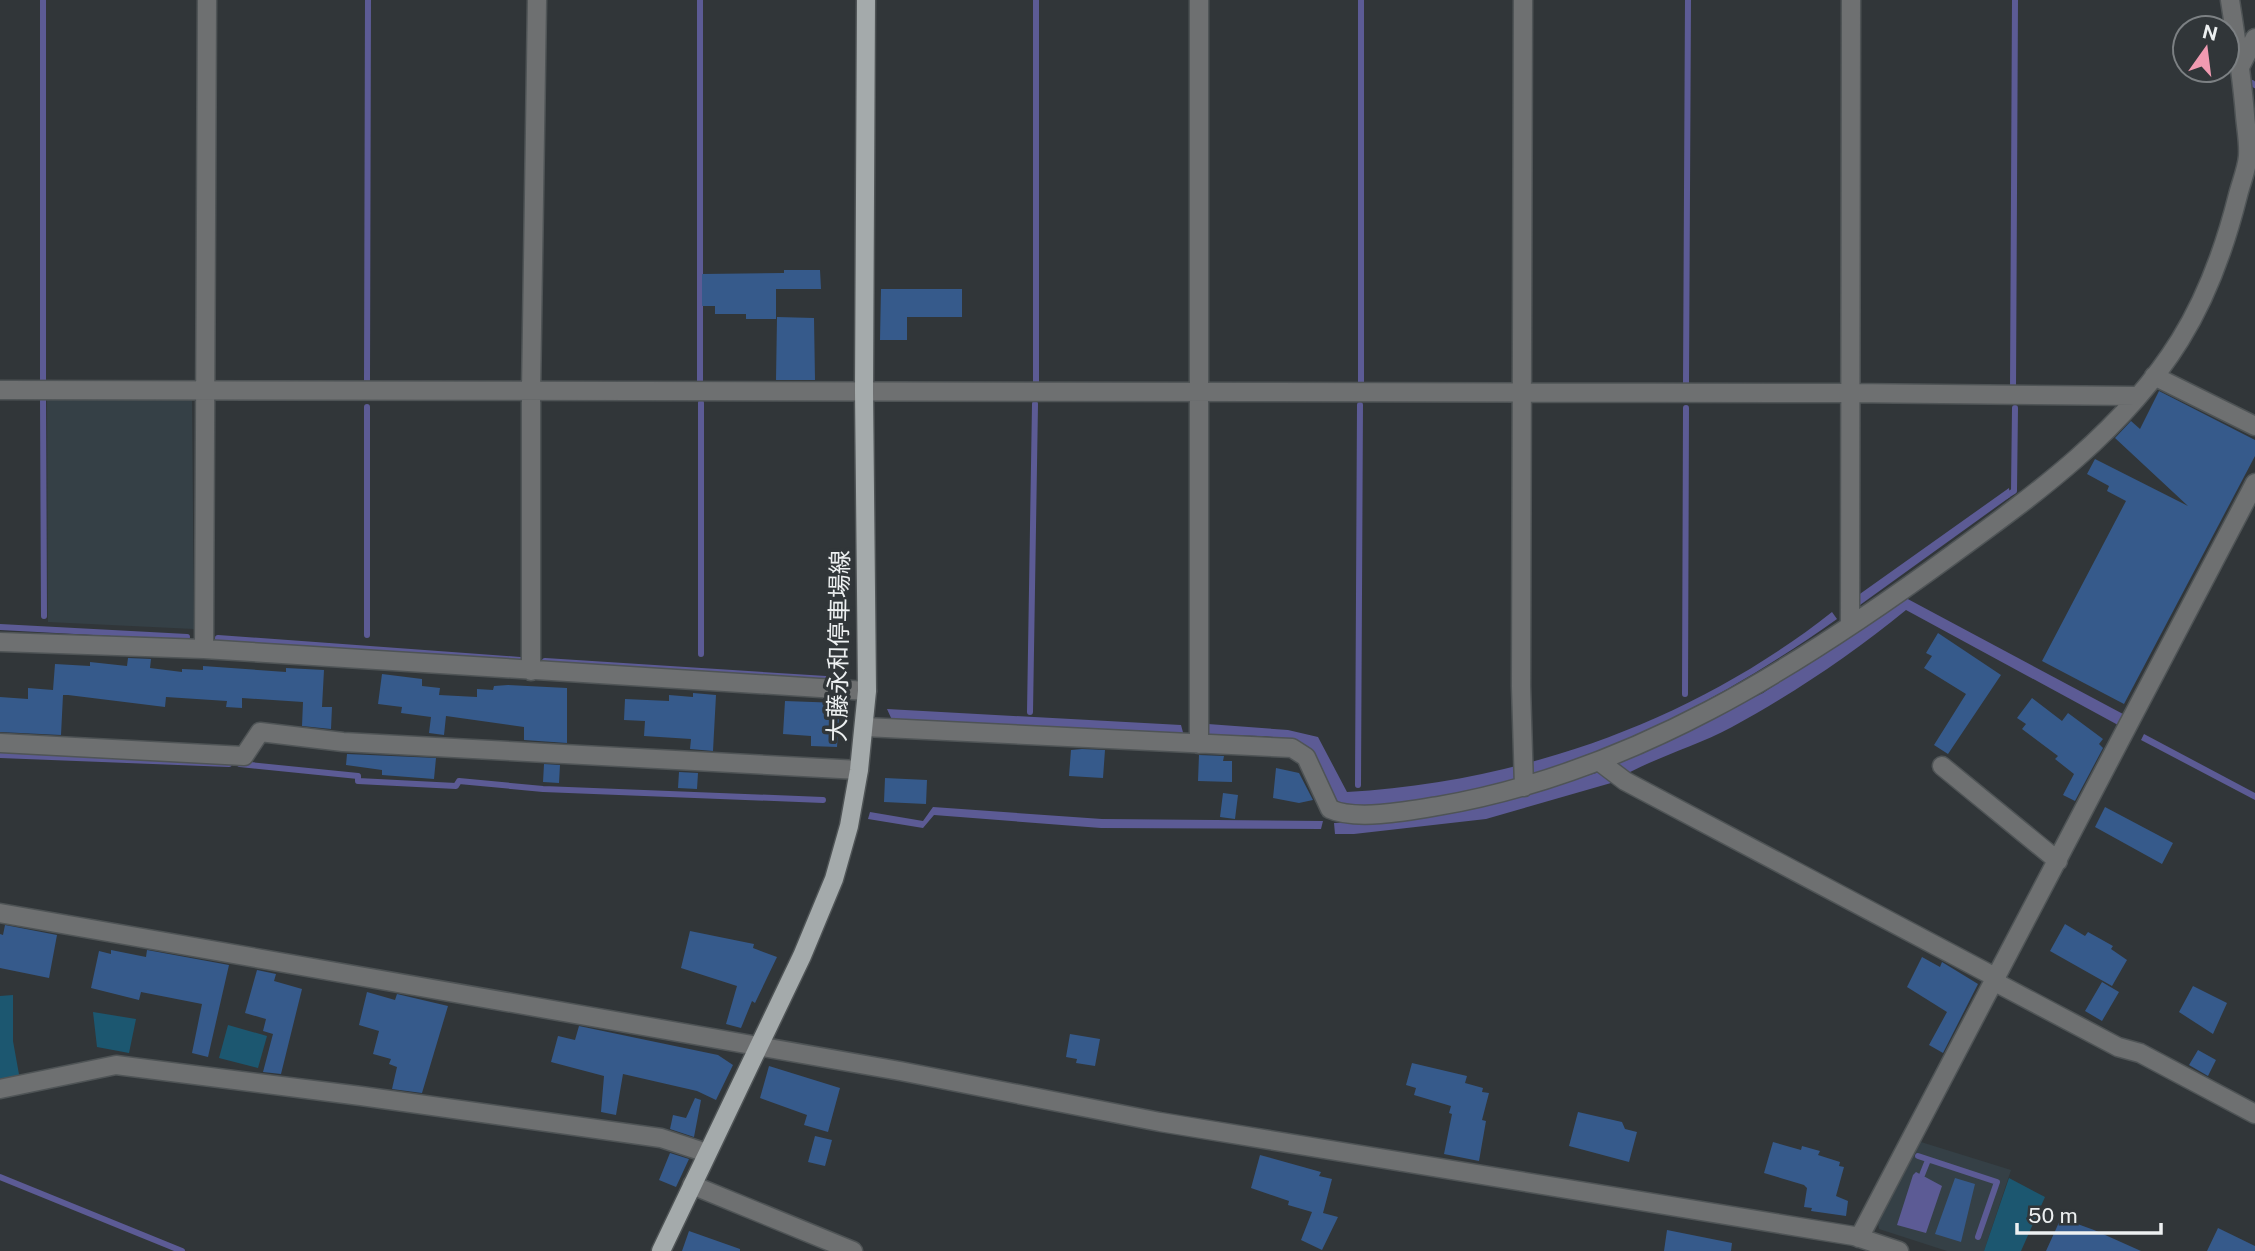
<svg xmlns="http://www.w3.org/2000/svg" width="2255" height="1251" viewBox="0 0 2255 1251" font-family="'Public Sans','Noto Sans JP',sans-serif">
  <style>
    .built { fill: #354046 }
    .green { fill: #1c5770 }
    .water { fill: #5c5b95 }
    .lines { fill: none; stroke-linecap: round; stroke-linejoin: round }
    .stream { stroke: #5c5b95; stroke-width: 6 }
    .building { fill: #365a8b }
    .minor-casing { stroke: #4f5456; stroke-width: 21 }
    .major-casing { stroke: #4f5456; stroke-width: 21 }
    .minor { stroke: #6e7071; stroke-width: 18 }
    .major { stroke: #a4aaab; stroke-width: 18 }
    .labels { text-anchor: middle; stroke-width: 7; stroke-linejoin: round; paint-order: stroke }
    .street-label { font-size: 24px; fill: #edf0f1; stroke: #313639 }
  </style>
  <rect width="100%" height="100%" fill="#313639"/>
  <!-- built -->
  <path class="built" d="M47 396 192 397 194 629 48 622Z
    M1921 1142 2011 1170 1984 1251H1947L1879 1229 1878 1223Z"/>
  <!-- green -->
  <path class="green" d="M13 995V1041L20 1080 0 1085V996Z
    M93 1012 136 1019 129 1053 97 1047Z
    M228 1025 267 1036 258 1068 219 1058Z
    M2009 1178 2045 1197 2021 1251H1984Z"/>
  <!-- water -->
  <path class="water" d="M2009 488 2010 497 1860 605 1857 596Z
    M1904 597 2123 714 2118 725 1906 610C1852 654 1793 694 1732 727 1693 748 1648 759 1611 783L1486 819 1354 834H1335L1334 823 1411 819 1472 809 1596 773 1763 693Z
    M1832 612 1837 619C1717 704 1582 773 1435 797 1404 802 1372 807 1340 805 1329 789 1325 771 1315 755 1299 730 1237 737 1209 736L1208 724 1288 730 1318 737 1347 792C1522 782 1694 721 1832 612Z
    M887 709 1181 725 1184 736 892 720Z
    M2144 734 2255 793V800L2141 740Z
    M933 807 1102 819 1323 821 1321 829 1101 828 934 815 923 828 868 819 870 812 923 821Z
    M1916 1172 1942 1186 1926 1233 1897 1225 1913 1175Z"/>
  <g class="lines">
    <!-- stream -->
    <path class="stream" d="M700 0V383
      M1036 0V382
      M2252 83 2255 85
      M43 380V0
      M367 381 368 0
      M1361 384V0
      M1686 384 1688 0
      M2013 388 2015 0
      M43 399 44 616
      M2006 496 2014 491 2015 408
      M0 627 187 637
      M367 635V407
      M218 638 520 660
      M701 654V403
      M545 661 842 680
      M1685 694 1686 408
      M1030 712 1035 404
      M0 755 229 764
      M240 764 358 776V781L456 786 459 781 543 789 823 800
      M1358 785 1360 405
      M1918 1156 1997 1182 1978 1237
      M1922 1175 1928 1160
      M0 1177 182 1251"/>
  </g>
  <!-- building -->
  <path class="building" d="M784 270H820L821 289H776V319H746V314H715V306H702V274L784 273Z
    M881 289H962V317H907V340H880Z
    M777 317 814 318 815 380H776Z
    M2159 391 2255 440V456L2124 704 2042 661 2126 501 2107 491 2109 486 2087 474 2095 459 2188 506 2115 438 2131 421 2140 429Z
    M1938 633 2001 675 1948 754 1934 745 1966 694 1924 668 1932 656 1926 653Z
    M128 658 151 659 150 668 182 672V669L203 670V666L286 672V668L324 670 322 707H332L331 729 302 726 303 702 242 698V708L226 707 227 701 166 697 165 707 68 695H63L61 735 0 732V697L28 699V688L53 690 55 664 90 666V662L127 666Z
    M382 674 422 679V686L440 688 439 695 477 697V689L493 690 494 686 508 685 567 688V743L524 740V727L446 716 444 735 429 733 431 717 401 713 402 707 378 704Z
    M693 693 716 695 713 751 690 749 691 739 644 736 645 721 624 720 625 699 669 701V695L693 697Z
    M2032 698 2062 721 2068 713 2103 739 2099 744 2103 748 2075 801 2063 795 2074 774 2055 759 2058 756 2022 729 2026 724 2017 718Z
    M785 701 840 703 837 747 811 746V736L783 734Z
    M1082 749 1105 750 1103 778 1069 776 1071 750Z
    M347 754 436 758 434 779 382 775V770L346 765Z
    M1199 755 1224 756 1223 761H1232V782L1198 781Z
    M544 764 560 765 559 783 543 782Z
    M1276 768 1299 773 1313 800 1299 803 1273 798Z
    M679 772 698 773 697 789 678 788Z
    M885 778 927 780 926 804 884 802Z
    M1223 793 1238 795 1235 819 1220 817Z
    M2105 807 2173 843 2162 864 2095 827Z
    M2065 924 2085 936 2088 932 2113 946 2111 949 2127 960 2112 986 2050 951Z
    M5 925 57 935 49 978 0 968V934L3 935Z
    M690 931 754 944 753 948 777 957 755 1003 752 1001 741 1028 726 1024 737 986 681 968Z
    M111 950 146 957 147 950 229 965 208 1057 192 1053 202 1004 141 992 139 1000 91 988 99 951 111 954Z
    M1922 957 1940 967 1942 962 1978 984 1943 1053 1929 1045 1947 1012 1907 987Z
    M257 970 276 974 274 981 302 989 281 1074 263 1072 273 1034 263 1031 266 1019 245 1013Z
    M2102 982 2119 992 2102 1021 2085 1011Z
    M2193 986 2227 1003 2213 1034 2179 1012Z
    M367 992 395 1000 397 994 448 1006 422 1093 392 1089 397 1067 389 1064 391 1059 373 1054 379 1031 359 1025Z
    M579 1026 718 1055 733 1065 716 1100 697 1091 623 1074 616 1115 601 1112 604 1076 551 1062 558 1036 575 1040Z
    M1070 1034 1100 1039 1095 1066 1076 1063 1077 1059 1066 1057Z
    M2198 1050 2216 1060 2208 1076 2189 1065Z
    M1412 1063 1467 1076 1465 1083 1483 1088 1482 1092 1489 1093 1482 1120 1486 1121 1479 1161 1444 1154 1452 1114 1449 1113 1451 1106 1414 1095 1416 1088 1406 1085Z
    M769 1066 840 1088 828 1132 804 1125 807 1115 760 1098Z
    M695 1098 701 1100 694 1137 670 1129 673 1115 686 1118Z
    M1578 1112 1622 1122 1625 1129 1637 1132 1629 1162 1569 1146Z
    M815 1136 832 1140 825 1166 808 1162Z
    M1773 1142 1801 1150 1802 1146 1820 1151 1818 1155 1840 1162 1839 1166 1844 1167 1836 1196 1848 1201 1846 1216 1811 1211 1812 1208 1804 1207 1807 1188 1804 1185 1764 1173Z
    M670 1153 689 1159 676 1187 659 1180Z
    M1260 1155 1321 1172 1319 1176 1332 1179 1323 1213 1338 1217 1322 1250 1301 1240 1312 1212 1288 1205 1289 1201 1251 1188Z
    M1955 1178 1975 1184 1961 1242 1935 1234Z
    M2061 1218 2094 1230 2141 1251H2046Z
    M2218 1228 2255 1246V1251H2207Z
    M1667 1230 1732 1243 1731 1251H1664Z
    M689 1231 740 1249V1251H682Z"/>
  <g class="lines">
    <defs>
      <path id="minor" d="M1523 0 1521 686 1524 787
        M2241 65 2255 38
        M2154 376 2255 426
        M0 390 1849 393 2137 396
        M1850 626 1851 0
        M0 642 204 649 867 691
        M204 649 207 0
        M531 671V393L537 0
        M865 727 1292 748 1306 757 1330 809C1356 821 1409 811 1438 806 1631 773 1797 668 1953 554 2037 493 2124 430 2180 340 2208 295 2225 247 2238 195 2241 183 2247 169 2248 156 2249 143 2246 128 2245 115 2242 76 2236 38 2230 0
        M0 743 244 756 260 732 343 742 859 770
        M1199 744V0
        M1600 762 1625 781 1997 978
        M1942 766 2058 861
        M0 913 900 1071 1160 1122 1854 1236 1899 1251
        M1995 982 2118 1047 2140 1053 2255 1114
        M0 1089 116 1065 361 1096 661 1138 707 1153
        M692 1185 853 1251
        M1859 1238 2255 483"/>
      <path id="major" d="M661 1251 802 956 834 879 849 826 859 770 867 691 864 391 866 0"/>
    </defs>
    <!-- minor casing -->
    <use href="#minor" class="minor-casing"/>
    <!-- major casing -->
    <use href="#major" class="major-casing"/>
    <!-- minor -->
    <use href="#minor" class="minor"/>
    <!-- major -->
    <use href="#major" class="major"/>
  </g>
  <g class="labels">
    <!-- street labels -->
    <g class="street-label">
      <text transform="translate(839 646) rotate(-89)" y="8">大藤永和停車場線</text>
    </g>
  </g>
  <!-- north arrow -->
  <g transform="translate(2206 49) rotate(14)"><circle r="33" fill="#313639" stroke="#7c8083" stroke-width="2"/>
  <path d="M0-5L12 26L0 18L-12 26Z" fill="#f19ab1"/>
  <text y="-10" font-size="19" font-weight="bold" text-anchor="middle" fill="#edf0f1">N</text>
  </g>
  <!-- scale -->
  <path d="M2017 1223v10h144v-10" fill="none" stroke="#edf0f1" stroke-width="3.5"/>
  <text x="2028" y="1223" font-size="21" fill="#edf0f1" stroke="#313639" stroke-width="5" paint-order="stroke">50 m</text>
</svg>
